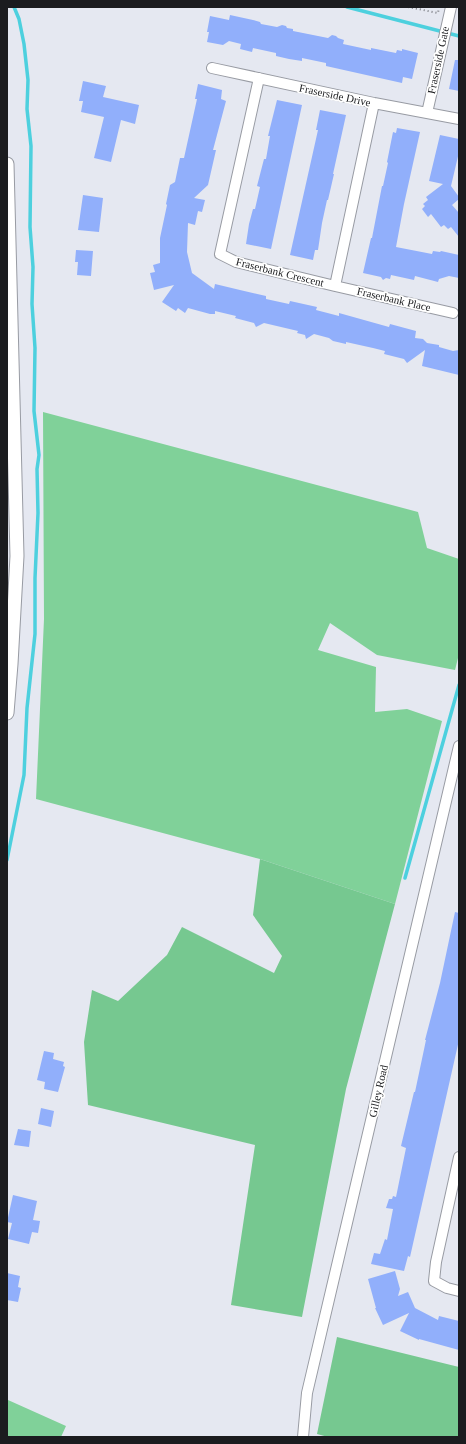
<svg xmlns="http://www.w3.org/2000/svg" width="466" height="1444" viewBox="0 0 466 1444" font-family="'Times New Roman',serif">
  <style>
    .green { fill: #80d199 }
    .forest { fill: #76c890 }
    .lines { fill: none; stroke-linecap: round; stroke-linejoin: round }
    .stream { stroke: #4dd0de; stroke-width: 3.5 }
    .building { fill: #91affb }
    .minor-casing { stroke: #989ba3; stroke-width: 12 }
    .tertiary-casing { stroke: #989ba3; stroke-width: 15 }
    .path { stroke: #797b81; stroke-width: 2; stroke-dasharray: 1 3; stroke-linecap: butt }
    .minor { stroke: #fff; stroke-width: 10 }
    .tertiary { stroke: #fff; stroke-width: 13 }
    .labels { text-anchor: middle; stroke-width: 3.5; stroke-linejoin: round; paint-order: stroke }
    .street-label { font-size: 11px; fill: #1b1c1f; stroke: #fff }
  </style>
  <rect width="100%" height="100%" fill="#e5e8f1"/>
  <!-- green -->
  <path class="green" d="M43 412 418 512 427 548 459 559V654L455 670 377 655 330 623 318 650 376 667 375 712 407 709 442 721 395 904 260 859 36 799 44 619Z
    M8 1400 66 1426 61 1437 7 1436V1402Z"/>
  <!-- forest -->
  <path class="forest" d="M260 859 395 904 346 1089 302 1317 231 1305 255 1145 88 1105 84 1042 92 990 118 1001 167 955 182 927 274 973 282 956 253 915Z
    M337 1337 459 1367V1437H328L317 1434Z"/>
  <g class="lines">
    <!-- stream -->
    <path class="stream" d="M347 7 459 36
      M7 860 24 775 27 708 35 634V578L38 513 37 469 39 455 34 411 35 348 32 304 33 267 30 227 31 146 27 109 28 80 24 44 19 19 14 7
      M405 878 459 685"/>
  </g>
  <!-- building -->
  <path class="building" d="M230 15 253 20 260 22 261 24 277 27 282 25 286 26 287 28 293 29V31L328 38 332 35 336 36 338 38 344 40 343 44 371 50V48L396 53 397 50 402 51V49L418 53 412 79 403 77 402 83 326 66V63L302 58V61L289 59 276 56V53L253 48 252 52 240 49 241 44 229 41 223 45 207 42 209 32H207L210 16 229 20Z
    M455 60H459V91L449 89Z
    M83 81 106 86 103 97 139 105 135 124 121 120 111 162 94 158 104 117 81 112 83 101H79Z
    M198 84 222 90 221 99 226 101 213 150H216L208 185 194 198 205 200 202 212 198 211 195 225 188 223 187 252 192 273 214 289 215 284 240 290 266 296V299L289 304 290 301 317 307 316 310 339 316V313L389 327 390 324 416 331 415 338 423 339 427 343 439 345V347L453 351 459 350V375L422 366 425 350 407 363 404 359 384 354 385 351 373 348 346 342V344L333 341 329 338 314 334 306 339 305 335 297 333 298 331 264 323 256 327 254 323 235 318 236 316 215 311V314H210L188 308 185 313 178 308 176 311 162 302 174 285 154 290 150 273 155 272 153 265 160 263V238L167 205 166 204 170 185 175 182 180 158H184L197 99H195Z
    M277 100 302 105 271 249 246 244 249 224 253 209H255L260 187 257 186 264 159H266L270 136H268Z
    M320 110 346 115 333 174H334L328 200H327L322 223 318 250H315L313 260 290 255 318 130H316Z
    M397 128 420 132 404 204 396 247 432 254 433 251 440 252 441 251 459 255V278L449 276 439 279 438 282 415 276 414 280 391 275 390 279 386 278 383 280 381 277 363 273 371 238H372L382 186H383L388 163 387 162 393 132 396 133Z
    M440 135 459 139V152L451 186 459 197V199L452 205 459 213V237L451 227 448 229 444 225 441 227 431 214 428 217 422 209 425 206 423 204 428 200 426 197 443 184 429 181Z
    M83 195 103 198 99 232 78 230Z
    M76 250 93 251 91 276 77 275 78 262H75Z
    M455 912 459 913V1040L410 1257 408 1256 404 1271 371 1264 374 1253 380 1254 385 1239 387 1240 393 1209 386 1208 389 1199H392L393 1196 396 1197 406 1148 401 1146 414 1092H415L426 1040H425L440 983Z
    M44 1051 54 1053 53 1059 64 1062 63 1066 65 1067 58 1092 44 1089 45 1082 37 1080Z
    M41 1108 54 1111 51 1127 38 1124Z
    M18 1129 31 1131 29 1147 14 1145Z
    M13 1195 37 1201 33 1220 40 1221 38 1233 32 1232 29 1244 8 1239 12 1223 7 1222Z
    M395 1271 400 1289 398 1296 408 1292 415 1308 438 1320 439 1316 459 1321V1350L419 1339V1340L400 1331 409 1313 383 1325 375 1308H376L368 1279Z
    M7 1273 20 1276 18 1287 21 1288 18 1302 7 1300Z"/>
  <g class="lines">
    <defs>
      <path id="minor" d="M212 68 374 103 459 119
        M259 78 220 254 236 262 335 286 374 103
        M427 113 451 7
        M335 286 453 313
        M459 1157 436 1262 434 1281 447 1288 459 1291
        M303 1437 307 1393 459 746"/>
      <path id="tertiary" d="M7 164 17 556 11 664 7 713"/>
    </defs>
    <!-- minor casing -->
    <use href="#minor" class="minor-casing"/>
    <!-- tertiary casing -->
    <use href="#tertiary" class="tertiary-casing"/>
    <!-- path -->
    <path class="path" d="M408 7 438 13 439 7"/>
    <!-- minor -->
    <use href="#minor" class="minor"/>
    <!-- tertiary -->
    <use href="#tertiary" class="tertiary"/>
  </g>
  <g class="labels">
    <!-- street labels -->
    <g class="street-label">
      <text transform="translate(438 60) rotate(-78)" y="4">Fraserside Gate</text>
      <text transform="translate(335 95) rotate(12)" y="4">Fraserside Drive</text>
      <text transform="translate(280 272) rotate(14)" y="4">Fraserbank Crescent</text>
      <text transform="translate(394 299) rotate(13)" y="4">Fraserbank Place</text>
      <text transform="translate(378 1091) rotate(-77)" y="4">Gilley Road</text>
    </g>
  </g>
  <!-- border -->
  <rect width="466" height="1444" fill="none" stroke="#1b1c1f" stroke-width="16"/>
</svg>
